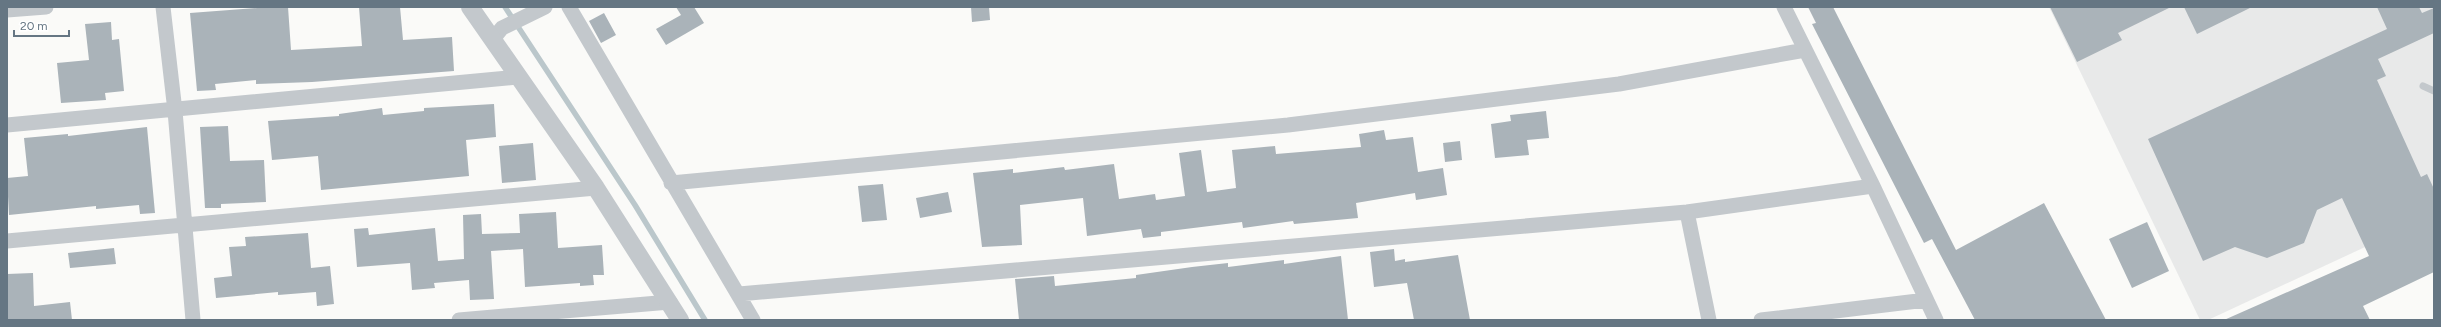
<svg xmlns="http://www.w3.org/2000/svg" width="2441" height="327" viewBox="0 0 2441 327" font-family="Figtree,sans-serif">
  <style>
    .built { fill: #e8e9e9 }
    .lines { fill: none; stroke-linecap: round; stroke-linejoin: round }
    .stream { stroke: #bbc7cb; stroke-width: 5.5 }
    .building { fill: #aab3b9 }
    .service { stroke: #c3c8cc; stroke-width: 7 }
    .minor { stroke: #c3c8cc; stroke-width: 15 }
    .tertiary { stroke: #c3c8cc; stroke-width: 18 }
  </style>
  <rect width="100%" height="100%" fill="#fafaf8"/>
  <!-- built -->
  <path class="built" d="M2049 7H2434V215L2208 320H2200Z"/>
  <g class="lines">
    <!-- stream -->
    <path class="stream" d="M505 7 635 205 705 320"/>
  </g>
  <!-- building -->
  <path class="building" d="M271 7H288L291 50 362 46 359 7H400L403 40 452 37 454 71 312 82 256 84V80L215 84 216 90 197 91 190 13Z
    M676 7H694L704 23 666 45 656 29 681 15Z
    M971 7H989L990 20 972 22Z
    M1808 7H1833L1956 250 2044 203 2106 320H1975L1932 239 1924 243 1812 24 1816 23Z
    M2050 7H2171L2118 33 2122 40 2077 62Z
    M2184 7H2252L2197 34Z
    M2377 7H2419L2422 13 2434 8V33L2378 59 2386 76 2377 80 2421 177 2427 174 2434 189V272L2363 306 2370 320H2224L2369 256 2342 198 2317 210 2304 243 2267 258 2235 247 2203 261 2148 139 2387 29Z
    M604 13 616 35 601 43 589 21Z
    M111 22 112 40 119 39 124 91 105 93 106 100 61 103 57 63 89 60 85 24Z
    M494 104 496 137 466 140 469 176 321 190 318 156 272 160 268 121 339 116V114L382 108 383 115 424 111V108Z
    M1546 111 1549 138 1527 140 1529 155 1495 158 1491 124 1511 121 1510 115Z
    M228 126 230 161 264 160 266 202 221 204V208H205L200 127Z
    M147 127 155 213 140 214 139 205 96 209V206L9 215 7 178 28 176 24 138 68 134V136Z
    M1384 130 1386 140 1413 137 1418 172 1443 168 1447 195 1416 200 1415 193 1356 203 1358 218 1294 224 1293 221 1243 228 1242 222 1161 232V236L1143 238 1141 229 1087 236 1083 198 1020 205 1022 245 982 247 973 173 1013 169V173L1064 167 1065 170 1114 164 1119 199 1155 194 1156 200 1185 196 1179 153 1201 150 1207 192 1236 188 1232 150 1275 146 1276 154 1361 147 1359 134Z
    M1460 141 1462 160 1445 162 1443 143Z
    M533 143 536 180 502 183 499 146Z
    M883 184 887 220 862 222 858 186Z
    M948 192 952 212 920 218 916 198Z
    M556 212 558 248 602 245 604 275H593L594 285 580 286V283L525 287 523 249 491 251 494 299 470 300 469 280 434 283 435 288 412 290 410 263 357 267 354 229 368 228 369 235 435 228 438 261 464 259 463 215 481 214 482 234 520 233 519 214Z
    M2147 222 2169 271 2132 288 2109 239Z
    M308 233 311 268 330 266 334 304 317 306 316 292 278 295V292L216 298 214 278 232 276 229 247 246 246 245 237Z
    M114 248 116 264 70 268 68 253Z
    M1394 249 1395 261 1405 259V262L1458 255 1470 320H1414L1407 283 1374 287 1370 252Z
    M1341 256 1348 320H1019L1015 279 1054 276 1055 286 1136 278V275L1192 267 1228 263V267L1284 260V264Z
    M33 273 34 306 70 302 72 320H7V274Z"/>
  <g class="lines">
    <!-- service -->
    <path class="service" d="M2423 86 2434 91"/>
    <!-- minor -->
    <path class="minor" d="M163 7 175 111 193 320
      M569 7 753 320
      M1784 7 1873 186 1936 320
      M7 10 46 7
      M493 39 502 28 545 7
      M7 125 517 77
      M671 183 1288 125 1619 84 1805 50
      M1687 212 1709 320
      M7 241 596 188
      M739 294 1687 212 1873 186
      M459 320 670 302
      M1761 320 1926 300"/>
    <!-- tertiary -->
    <path class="tertiary" d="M470 7 596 188 680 320"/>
  </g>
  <!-- border -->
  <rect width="2441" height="327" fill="none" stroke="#657683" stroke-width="16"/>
  <!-- scale -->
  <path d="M14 30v6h55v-6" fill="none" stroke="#657683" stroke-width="2"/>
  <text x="20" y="30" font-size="12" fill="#657683" stroke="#ffffff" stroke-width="3" paint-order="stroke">20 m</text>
</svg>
